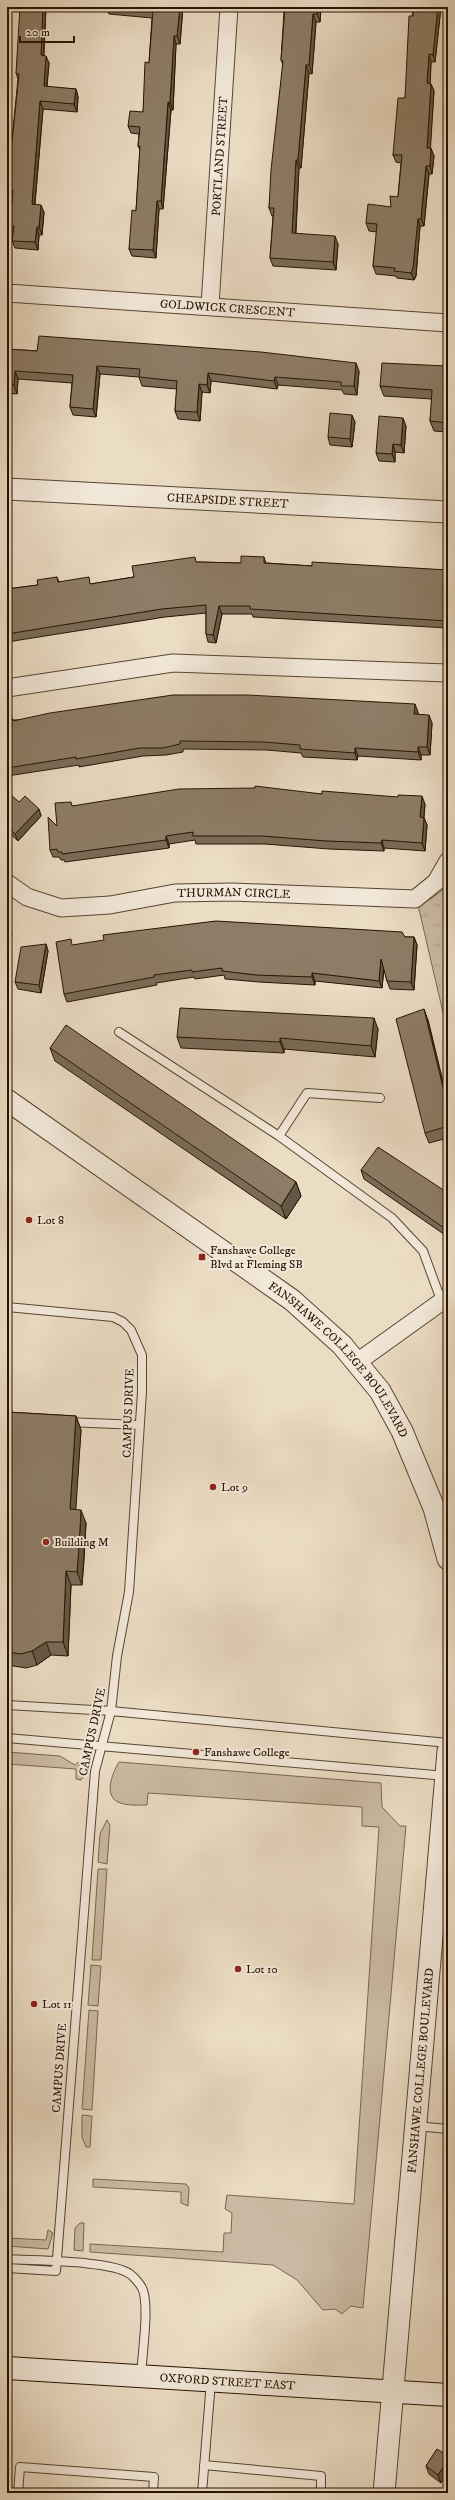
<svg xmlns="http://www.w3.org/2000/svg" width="455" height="2500" viewBox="0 0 455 2500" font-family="'IM FELL DW Pica',serif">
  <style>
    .grass { fill: #cabaa3; stroke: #786652 }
    .park { fill: url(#park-tufts); stroke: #786652 }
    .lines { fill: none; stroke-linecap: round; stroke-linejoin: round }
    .service-casing { stroke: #584531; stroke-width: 10 }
    .minor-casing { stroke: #584531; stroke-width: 19 }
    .tertiary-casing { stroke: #584531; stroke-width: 23 }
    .secondary-casing { stroke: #271300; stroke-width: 24 }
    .service { stroke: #f2e8d9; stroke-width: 8 }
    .minor { stroke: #f2e8d9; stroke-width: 17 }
    .tertiary { stroke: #f2e8d9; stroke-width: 21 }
    .secondary { stroke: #f2e8d9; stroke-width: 22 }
    .wall { fill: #796b58; stroke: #271300 }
    .shaded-wall { fill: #635747; stroke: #271300 }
    .building { fill: #8d7c66; stroke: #271300 }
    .poi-dot { fill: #8f2418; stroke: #f2e8d9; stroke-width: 1.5 }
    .labels { text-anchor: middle; stroke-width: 4; stroke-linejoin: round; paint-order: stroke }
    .street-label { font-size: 12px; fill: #271300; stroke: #f2e8d9 }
    .poi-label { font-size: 12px; fill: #271300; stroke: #f2e8d9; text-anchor: start }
  </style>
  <defs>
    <pattern id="park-tufts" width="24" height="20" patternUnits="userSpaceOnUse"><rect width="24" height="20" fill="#cabaa3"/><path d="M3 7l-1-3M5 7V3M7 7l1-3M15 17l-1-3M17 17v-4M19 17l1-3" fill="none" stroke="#ae9f8b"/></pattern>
  </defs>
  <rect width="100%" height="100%" fill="#ebdcc4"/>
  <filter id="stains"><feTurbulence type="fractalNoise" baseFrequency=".005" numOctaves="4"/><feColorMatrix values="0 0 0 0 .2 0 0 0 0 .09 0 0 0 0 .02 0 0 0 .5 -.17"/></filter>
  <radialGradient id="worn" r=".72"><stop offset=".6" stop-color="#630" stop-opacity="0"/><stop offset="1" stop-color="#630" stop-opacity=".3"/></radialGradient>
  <!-- grass -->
  <path class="grass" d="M7 1752 60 1756 75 1765 78 1762 84 1776 81 1780 76 1779V1769L7 1764Z
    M119 1762 381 1783 382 1807 400 1826H406L363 2308 351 2306 342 2314 335 2309 323 2310 297 2280 273 2265 90 2252V2244L223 2252 224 2233H231L232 2213 225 2209 227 2195 354 2204 377 1858 379 1827 362 1826V1807L148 1793 147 1805C138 1805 126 1806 118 1802 103 1795 113 1772 119 1762Z
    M107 1820 110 1825 107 1864 98 1862 100 1834Z
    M98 1869H107L101 1960H92Z
    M91 1965 101 1966 98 2006 88 2005Z
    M89 2010 98 2011 92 2110 82 2109Z
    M82 2115 92 2116 90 2147H86L82 2137Z
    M93 2179 186 2184 189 2188 188 2206 181 2203V2192L93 2187Z
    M80 2223H84L83 2251 74 2250 75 2228Z
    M48 2230 53 2233 48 2249 7 2246V2238L46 2240Z"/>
  <!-- park -->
  <path class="park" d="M448 886V1034L418 905 432 898Z"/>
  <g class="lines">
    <defs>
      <path id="service" d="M119 1032 279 1136 392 1218 423 1251 441 1300
        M279 1136 307 1093 380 1098
        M7 1307 113 1317 123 1322 131 1330 142 1355V1392L129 1592 117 1656 111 1711 95 1771 56 2271 7 2268
        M67 1422 139 1425
        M7 1705 111 1711 448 1743
        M7 1738 446 1776
        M416 2126 448 2129
        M7 2259C33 2261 111 2260 130 2274 134 2277 140 2284 142 2288 150 2303 142 2356 141 2375
        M204 2465 321 2476V2493
        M18 2493 20 2467 154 2477 153 2493
        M202 2493 211 2381"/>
      <g id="minor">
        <path id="s1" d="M7 293 448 323"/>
        <path id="s2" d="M210 306 229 7"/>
        <path d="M7 688 173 663 448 673"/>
        <path id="s3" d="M7 883 27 897 61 908 110 905 175 893 233 892 415 899 436 882 448 861"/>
        <path d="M356 1363 448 1297"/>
      </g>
      <g id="tertiary">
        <path id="s4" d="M7 489 448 512"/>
        <path id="s5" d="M7 1100 292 1300 342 1345 380 1391 402 1431 434 1508 448 1559"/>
        <path id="s6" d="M384 2493 448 1751"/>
      </g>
      <g id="secondary">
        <path id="s7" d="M7 2368 448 2395"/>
      </g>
    </defs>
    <!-- service casing -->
    <use href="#service" class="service-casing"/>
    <!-- minor casing -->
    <use href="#minor" class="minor-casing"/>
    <!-- tertiary casing -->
    <use href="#tertiary" class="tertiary-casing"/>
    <!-- secondary casing -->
    <use href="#secondary" class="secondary-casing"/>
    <!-- service -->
    <use href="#service" class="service"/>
    <!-- minor -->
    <use href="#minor" class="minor"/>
    <!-- tertiary -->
    <use href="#tertiary" class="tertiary"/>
    <!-- secondary -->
    <use href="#secondary" class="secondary"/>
  </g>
  <!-- wall -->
  <path class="wall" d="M46 7 44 55 49 63 47 87 76 89 78 97 77 112 43 109 35 204 44 212 42 235H39L38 250 15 248 12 241 13 233 10 226 12 198H10L7 190 18 79 16 73Z
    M106 7H183L180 44H176L173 110H171L163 209H159L156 258 132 256 129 249 136 211 140 150 138 146 139 134 131 133 128 126 143 112 149 63 152 18 109 14Z
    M282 7H321L320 22H316L312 74 309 73 301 168H299L296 234 338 244 336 270 273 266 270 258 273 216H272L269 208 283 65 281 60 284 12Z
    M413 7H441L435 62H431L430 84H431L434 91 430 148 434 156 432 174H429L424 226H420L416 276 414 280 397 278 396 276 376 274 373 266 377 232 369 231 366 223 391 207 398 197 401 163 396 162 393 155 405 98Z
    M7 349 359 371 357 395 344 394 342 390 278 385 277 389 211 381 210 393 202 392 200 421 178 419 175 411 177 389 142 386 139 377 100 374 96 417 73 415 70 407 72 383 18 379 17 394 7 393Z
    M448 360V432L434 431 430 421 432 399 384 396 380 386 447 366Z
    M355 422 352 447 330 445 328 437Z
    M406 426 404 453 395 452V462L379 461 376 453Z
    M264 557 266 563 312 566 448 570V628L253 617 252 614H222L216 643 208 642 206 634V613L165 617 7 642V589L38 585 57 577 59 582 91 584 134 577 197 562 241 563Z
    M418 712V714L432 723 430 755H421V760L358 756 357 760 303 757 301 753 267 750 183 749V752L166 755 143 756 79 767V765L7 776V719L12 718 13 720Z
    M322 794 425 804 424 818 427 825 425 851 384 848V851L329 849 265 844H196L195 840 169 844V848L65 862 64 860H61L59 857H53L50 850 73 806Z
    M7 797 19 802 39 809 41 816 18 841 7 831Z
    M405 937H414L417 945 414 990 390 989 387 981 384 969 382 988 315 981V985L259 982 225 979 224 975 195 979 194 977 156 983 157 985 67 1002 64 994 74 945Z
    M46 944 48 951 41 993 18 989 15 982Z
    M428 1020 448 1103V1138L429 1143 425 1133Z
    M378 1029 375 1057 284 1049V1053L181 1048 177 1037Z
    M50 1048 296 1182 301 1196 286 1219 55 1061Z
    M361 1170 448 1193V1237L364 1179Z
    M7 1412 76 1416 81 1430 75 1509 86 1523 84 1561 82 1585H71L68 1656 51 1655 37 1665 26 1668 7 1665Z
    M437 2449 441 2483 429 2474 426 2466Z"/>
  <!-- shaded-wall -->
  <path class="shaded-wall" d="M43 7H46L43 63 41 55Z
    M180 7H183L180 44 177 36Z
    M318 7H321L320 22 317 14Z
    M438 7H441L435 62 433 55Z
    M313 14 316 22 312 74 309 65Z
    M174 36 176 44 173 110 170 103Z
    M429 54 431 62 430 91 427 83Z
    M46 56 49 63 46 94 44 86Z
    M306 65 309 73 301 168 298 160Z
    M431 84 434 91 430 155 427 148Z
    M76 89 78 97 77 112 74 104Z
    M40 101 43 109 34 212 32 204Z
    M168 102 171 110 163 209 161 201Z
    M431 148 434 156 432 174 430 166Z
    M296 160 299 168 295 241 292 233Z
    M426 166 429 174 424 226 421 219Z
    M157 201 159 209 156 258 153 250Z
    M41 205 44 212 42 235 39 227Z
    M418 219 420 226 416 276 414 280 411 273Z
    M37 227 39 235 38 250 35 242Z
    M335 236 338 244 336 270 333 262Z
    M356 363 359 371 357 395 354 386Z
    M97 366 100 374 96 417 93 409Z
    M15 371 18 379 17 394 14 385Z
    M208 373 211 381 210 393 207 385Z
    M275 377 278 385 277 389 274 381Z
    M199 384 202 392 200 421 197 412Z
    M352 415 355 422 352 447 350 439Z
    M403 418 406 426 404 453 401 445Z
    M393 444 395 452V462L392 454Z
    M219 606 222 614 216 643 213 635Z
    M415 704 418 712 417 722 414 714Z
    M429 715 432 723 430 755 427 747Z
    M418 747 421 755V760L418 752Z
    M355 748 358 756 357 760 355 753Z
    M422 796 425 804 423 825 420 817Z
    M39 809 41 816 18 841 15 834Z
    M424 818 427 825 425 851 422 843Z
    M166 836 169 844V848L166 840Z
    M382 840 384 848V851L381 843Z
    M9 928 12 935 7 948V933Z
    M414 937 417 945 414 990 411 982Z
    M46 944 48 951 41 993 39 985Z
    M381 959 384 966 382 988 379 981Z
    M312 973 315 981V985L312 977Z
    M424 1009 428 1020 448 1103V1108Z
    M374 1018 378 1029 375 1057 371 1046Z
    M280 1038 284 1049V1053L280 1042Z
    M296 1182 301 1196 286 1219 281 1206Z
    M76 1416 81 1430 75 1523 70 1509Z
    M81 1510 86 1523 82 1585 77 1572Z
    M66 1571 71 1585 68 1656 63 1642Z
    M46 1642 51 1655 37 1665 32 1651Z
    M448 2460V2472L441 2483 438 2475Z"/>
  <!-- building -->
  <path class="building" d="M20 7H43L41 55 46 56 44 86 76 89 74 104 40 101 32 204 41 205 39 227H37L35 242 12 241 14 226H10L13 191 7 190 19 74 16 73Z
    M108 7H180L177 36H174L170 103 168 102 161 201H157L153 250 129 249 132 210 136 211 140 146H138L140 127 128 126 130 111 143 112 145 62 149 63 153 11Z
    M285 7H318L317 14H313L309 65H306L298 160H296L292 233 335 236 333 262 270 258 274 208H269L271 170 283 61 281 60Z
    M413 7H438L433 55 429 54 427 83 431 84 427 148H431L430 166H426L421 219H418L413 268 411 273 394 271 395 268 373 266 377 224 366 223 368 204 391 207 390 196 398 197 402 155H393L398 98H405L409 16H413Z
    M39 336 261 352 356 363 354 386H341V382L275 377 274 381 208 373 207 385 199 384 197 412 175 411 177 381 139 377 140 369 97 366 93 409 70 407 73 375 15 371 14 385H7V349L37 351Z
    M448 360V423L430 421 432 390 380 386 382 363 447 366Z
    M330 413 352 415 350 439 328 437Z
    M379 416 403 418 401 445 393 444 392 454 376 453Z
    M241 556 264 557V563L312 566V562L448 570V621L250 609V606H219L213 635 206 634V605L162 609 7 634V589L38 585 37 580 57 577 58 582 89 577 90 584 134 577 132 566 195 557 196 562 241 563Z
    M173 695H247L415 704 414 714 429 715 427 747H418V752L355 748V753L300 749V745L264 742 180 741V744L163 748H140L76 759V757L7 768V719L12 718 13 721 50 713Z
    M255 786 322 794V791L398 797V795L422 796 420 817 424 818 422 843 382 840 381 843 326 841 262 836H193V832L166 836V840L62 854V852H58L57 849 50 850 48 817 57 826 55 803 71 802 72 806 179 789 255 788Z
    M10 794 19 802 25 796 39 809 15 834 7 826V797Z
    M216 921 402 932 405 937H414L411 982 387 981 381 959 379 981 312 973V977L256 975 222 971V968L192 972V970L154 975V977L64 994 56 942 71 939 72 945 104 940 103 935Z
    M7 927 9 928 7 933Z
    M46 944 39 985 15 982 21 947Z
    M180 1008 374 1018 371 1046 280 1038V1042L177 1037Z
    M424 1009 448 1108V1126L425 1133 396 1019Z
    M66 1025 296 1182 281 1206 50 1048Z
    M378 1147 448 1193V1227L447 1230 361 1170Z
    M448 1350V1379L443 1351Z
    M7 1412 76 1416 70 1509 81 1510 79 1547 77 1572 66 1571 63 1642H46L32 1651 21 1654 7 1652Z
    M437 2449 448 2456V2460L438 2475 426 2466Z"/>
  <!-- markers -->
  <g class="poi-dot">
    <circle cx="29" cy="1220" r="4"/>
    <rect x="198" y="1253" width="8" height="8" rx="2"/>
    <circle cx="213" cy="1487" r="4"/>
    <circle cx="46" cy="1542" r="4"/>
    <circle cx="196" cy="1752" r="4"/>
    <circle cx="238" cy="1969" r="4"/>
    <circle cx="34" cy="2004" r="4"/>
  </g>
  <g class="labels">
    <!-- street labels -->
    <g class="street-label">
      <text dy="4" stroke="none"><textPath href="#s2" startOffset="150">PORTLAND STREET</textPath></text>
      <text dy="4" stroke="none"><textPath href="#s1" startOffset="221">GOLDWICK CRESCENT</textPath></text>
      <text dy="4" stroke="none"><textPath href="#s4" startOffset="221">CHEAPSIDE STREET</textPath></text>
      <text dy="4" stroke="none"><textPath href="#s3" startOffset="234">THURMAN CIRCLE</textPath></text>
      <text dy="4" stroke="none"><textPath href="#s5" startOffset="424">FANSHAWE COLLEGE BOULEVARD</textPath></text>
      <text transform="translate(128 1413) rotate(-88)" y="4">CAMPUS DRIVE</text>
      <text transform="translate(92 1732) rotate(-78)" y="4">CAMPUS DRIVE</text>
      <text transform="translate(59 2068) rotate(-86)" y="4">CAMPUS DRIVE</text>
      <text dy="4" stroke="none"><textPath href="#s6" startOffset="424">FANSHAWE COLLEGE BOULEVARD</textPath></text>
      <text dy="4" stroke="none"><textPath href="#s7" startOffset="221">OXFORD STREET EAST</textPath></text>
    </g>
    <!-- poi labels -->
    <g class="poi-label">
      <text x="37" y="1224">Lot 8</text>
      <text x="210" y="1254">Fanshawe College<tspan x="210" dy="14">Blvd at Fleming SB</tspan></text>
      <text x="221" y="1491">Lot 9</text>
      <text x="54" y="1546">Building M</text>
      <text x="204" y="1756">Fanshawe College</text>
      <text x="246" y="1973">Lot 10</text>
      <text x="42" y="2008">Lot 11</text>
    </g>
  </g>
  <!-- margin -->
  <rect width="455" height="2500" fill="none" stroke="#ebdcc4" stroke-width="24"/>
  <rect x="8" y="8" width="439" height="2484" fill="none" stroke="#271300" stroke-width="2"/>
  <rect x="12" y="12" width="431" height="2476" fill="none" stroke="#271300"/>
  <!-- scale -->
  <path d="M20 36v6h54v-6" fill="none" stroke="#271300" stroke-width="2"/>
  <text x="26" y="36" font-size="12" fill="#271300" stroke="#f2e8d9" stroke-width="3" paint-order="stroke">20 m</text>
  <rect width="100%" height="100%" filter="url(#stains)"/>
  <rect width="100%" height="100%" fill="url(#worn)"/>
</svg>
